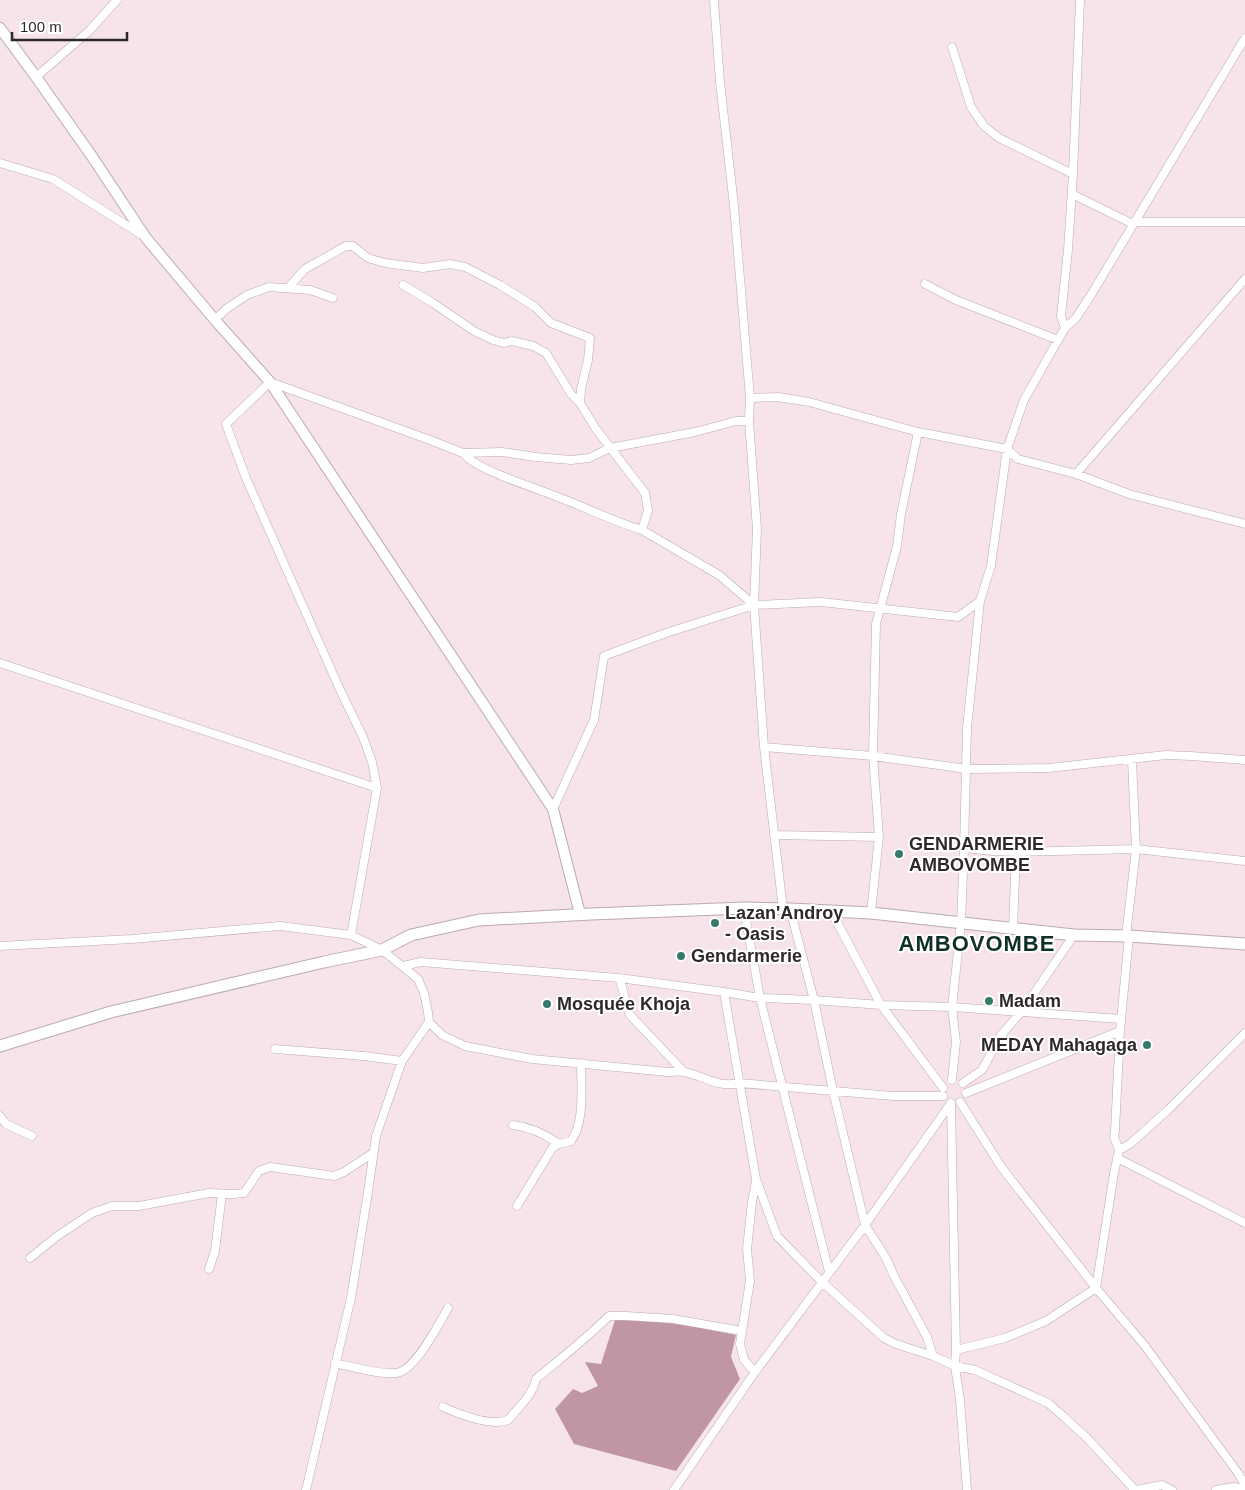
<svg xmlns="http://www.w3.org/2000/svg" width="1245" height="1490" viewBox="0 0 1245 1490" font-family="Helvetica,sans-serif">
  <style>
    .forest { fill: #c196a3 }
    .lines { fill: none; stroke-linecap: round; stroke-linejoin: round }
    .minor-casing { stroke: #bbaaaf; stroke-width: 9 }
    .tertiary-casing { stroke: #bbaaaf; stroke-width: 12 }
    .secondary-casing { stroke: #bbaaaf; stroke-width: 13 }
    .minor { stroke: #fff; stroke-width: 8 }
    .tertiary { stroke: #fff; stroke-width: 10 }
    .secondary { stroke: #fff; stroke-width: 11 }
    .poi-dot { fill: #35796b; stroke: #fff; stroke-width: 2 }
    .labels { text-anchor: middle; stroke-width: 4; stroke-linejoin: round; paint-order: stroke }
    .poi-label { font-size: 18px; font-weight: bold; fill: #2f282a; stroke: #fff; text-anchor: start }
    .district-label { font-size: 22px; font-weight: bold; letter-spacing: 1px; fill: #0f2f29; stroke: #fff }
  </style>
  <rect width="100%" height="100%" fill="#f6e4ea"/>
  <!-- forest -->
  <path class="forest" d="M615 1320 671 1322 736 1335 731 1357 740 1379 676 1471 574 1444 555 1409 573 1389 582 1393 598 1386 585 1362 601 1364Z"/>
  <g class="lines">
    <defs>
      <path id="minor" d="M714 0 720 82 734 206 750 398 749 421 757 529 754 605 764 747 783 909
        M952 47 971 107 984 126 999 138 1073 174
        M36 77 89 31 117 0
        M0 163 53 179 142 235
        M1072 194 1133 224
        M1134 222H1245
        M925 284 956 300 1058 340
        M403 285 433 303 474 331 493 340 504 343 512 341 533 346 546 353 571 394 580 403
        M288 288 305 269 346 246H353L368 258 385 263 423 268 450 264 465 267 500 285 535 307 551 323 590 338 588 360 581 389 580 403 596 429 645 493 648 510 642 530
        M215 320 226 309 247 295 269 287 310 290 333 298
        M1065 328 1061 316 1068 250 1073 174 1080 0
        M750 398 778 397 809 402 918 432 1007 449 1018 459 1076 474 1129 494 1245 524
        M463 453C477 471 540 489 563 499 589 509 615 522 642 530L719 575 754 605
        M1076 474 1245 279
        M0 663 377 788
        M764 747 873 756 967 769 1049 768 1166 755 1191 756 1245 760
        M553 809 594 720 604 656 666 633 754 605 821 602 958 617 980 601
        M774 835 879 837
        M964 848 993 851 1016 852 1136 849 1245 861
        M744 908 760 998 829 1272
        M790 909 814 1000 833 1091 865 1225 886 1258 895 1278 927 1337 933 1356
        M831 911 881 1005 943 1088
        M871 913 879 837 873 756 876 624 897 546 901 514 918 432
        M1013 928 1016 852
        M351 935 377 788 372 762 363 737 341 692 246 478 226 424 270 382 430 440 463 453 502 452 536 457 571 460 589 458 610 448 695 432 736 421H749
        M1126 936 1136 849 1132 760
        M0 946 132 939 280 926 351 935 382 950 418 979 424 993 428 1012 429 1022 402 1061 376 1136 368 1192 351 1298 306 1490
        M403 966 421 962 619 978 724 992 760 998 814 1000 881 1005 952 1007 1121 1019
        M619 978C624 991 625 1003 630 1015L684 1072
        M724 992 756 1179 777 1236 822 1282 884 1338 896 1344 933 1356 955 1366 975 1370 1048 1403 1063 1416 1087 1438 1135 1490
        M429 1022 442 1035 465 1046 532 1059 668 1072C673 1072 679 1071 684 1072 705 1076 717 1088 739 1083L893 1096H943
        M275 1049 364 1056 402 1061
        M952 1080 956 1042 952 1007 961 923 964 848 967 728 980 601 991 566 1007 449 1024 400 1058 340 1065 328 1076 318 1091 295 1245 38
        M963 1083 982 1070 1001 1035 1022 1011 1074 935
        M966 1093 1120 1031
        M960 1102 1002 1168 1096 1288 1145 1346 1238 1473 1245 1485
        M951 1103 956 1350 955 1366 960 1400 967 1490
        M0 1116 6 1124 32 1136
        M513 1125C531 1127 545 1134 559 1144
        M1119 1150 1130 1144 1168 1110 1245 1033
        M1117 1158 1245 1223
        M517 1206 553 1147 559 1144 571 1141C585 1123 581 1086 581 1063
        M30 1258 56 1237 92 1213 112 1206H139L209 1193 234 1194 244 1193 259 1171 270 1167 334 1176 344 1172 373 1153
        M209 1269 215 1251 222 1194
        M956 1350 1005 1338 1046 1321 1096 1288 1114 1173 1119 1150 1114 1137 1115 1130 1120 1031 1129 936
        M335 1363C349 1366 387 1377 400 1372 417 1366 439 1324 448 1308
        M755 1372 744 1360 740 1344 750 1281 747 1249 752 1202 756 1181
        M443 1407C458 1414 492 1427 508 1420 518 1408 533 1395 536 1379 561 1358 586 1339 609 1316H626L673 1319 742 1331
        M674 1490 755 1372 865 1225 951 1103
        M1136 1490 1162 1485 1172 1490
        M1216 1490 1234 1487 1245 1489"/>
      <path id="tertiary" d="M0 28 36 77 91 155 146 238 215 320 270 382 553 809 580 914"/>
      <path id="secondary" d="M0 1046 111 1012 324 962 382 950 411 935 479 920 591 914 744 908 790 909 871 913 1074 935 1129 936 1245 944"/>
    </defs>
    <!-- minor casing -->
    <use href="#minor" class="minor-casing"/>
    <!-- tertiary casing -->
    <use href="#tertiary" class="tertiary-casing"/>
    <!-- secondary casing -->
    <use href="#secondary" class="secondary-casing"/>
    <!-- minor -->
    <use href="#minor" class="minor"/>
    <!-- tertiary -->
    <use href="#tertiary" class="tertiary"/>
    <!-- secondary -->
    <use href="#secondary" class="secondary"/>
  </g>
  <!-- markers -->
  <g class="poi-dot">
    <circle cx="899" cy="854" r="5"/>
    <circle cx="715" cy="923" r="5"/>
    <circle cx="681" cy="956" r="5"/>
    <circle cx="989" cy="1001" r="5"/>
    <circle cx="547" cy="1004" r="5"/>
    <circle cx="1147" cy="1045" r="5"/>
  </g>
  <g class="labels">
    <!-- poi labels -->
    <g class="poi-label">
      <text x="909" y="850">GENDARMERIE<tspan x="909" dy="21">AMBOVOMBE</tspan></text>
      <text x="725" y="919">Lazan'Androy<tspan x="725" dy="21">- Oasis</tspan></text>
      <text x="691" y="962">Gendarmerie</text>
      <text x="999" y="1007">Madam</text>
      <text x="557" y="1010">Mosquée Khoja</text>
      <text x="1137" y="1051" text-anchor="end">MEDAY Mahagaga</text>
    </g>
    <!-- district labels -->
    <g class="district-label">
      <text x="977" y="951">AMBOVOMBE</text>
    </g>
  </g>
  <!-- scale -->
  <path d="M12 32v8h115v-8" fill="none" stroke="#2f282a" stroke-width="2.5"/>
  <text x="20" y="32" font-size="15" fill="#2f282a" stroke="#ffffff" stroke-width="4" paint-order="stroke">100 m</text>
</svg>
